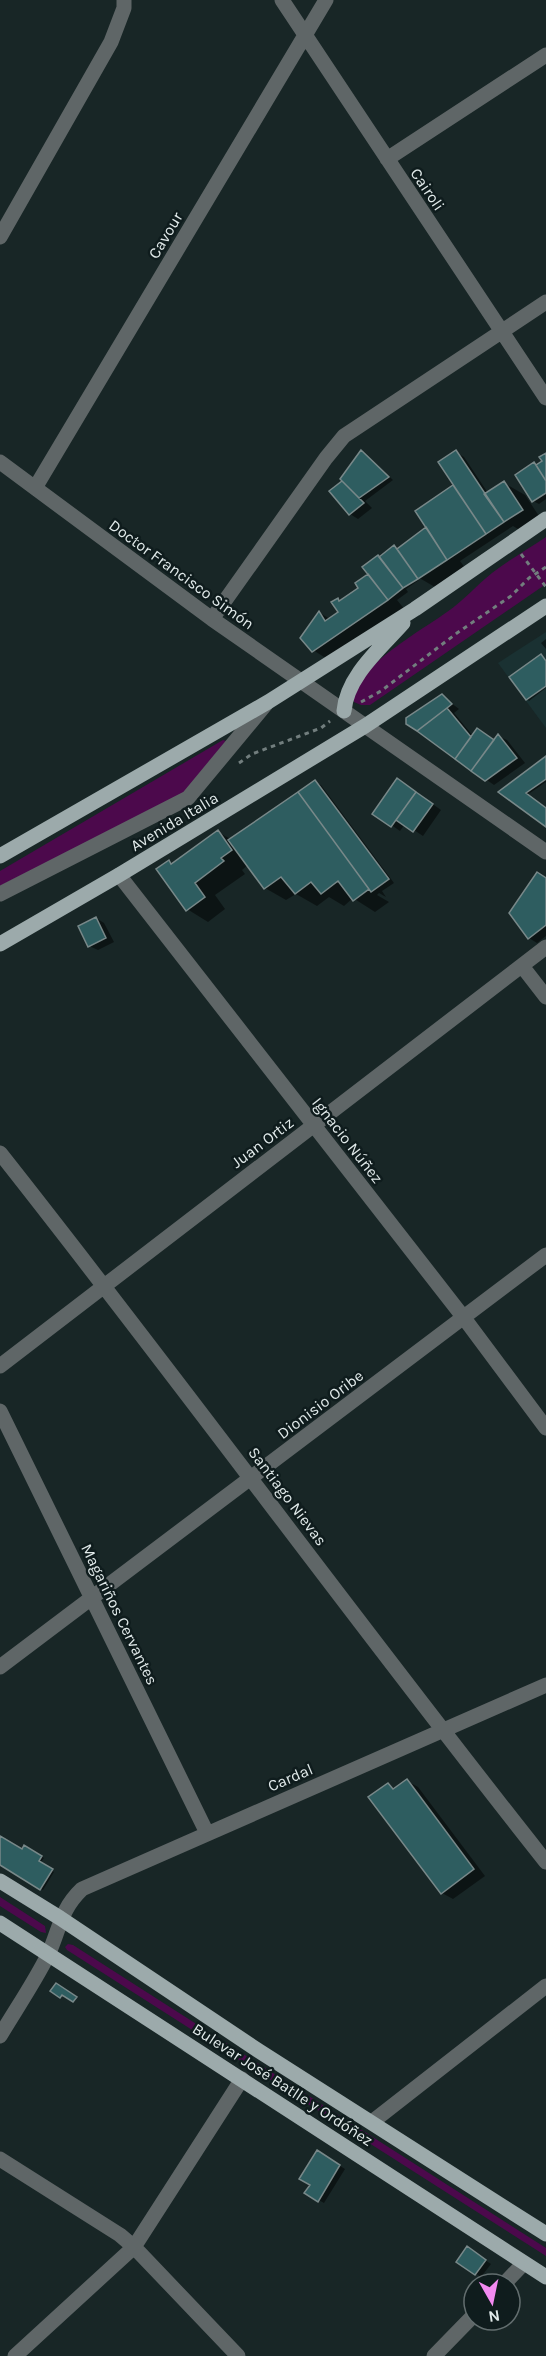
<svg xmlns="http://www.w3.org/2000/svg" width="546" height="2356" viewBox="0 0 546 2356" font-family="Karla,sans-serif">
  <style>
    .built { fill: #1a3132 }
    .green { fill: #4c094c }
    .shadow { fill: #0007 }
    .building { fill: #2e5d60; stroke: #788889; stroke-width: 1.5 }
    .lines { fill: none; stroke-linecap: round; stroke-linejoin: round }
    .path { stroke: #727e7e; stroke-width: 3; stroke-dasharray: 4.5 4.5; stroke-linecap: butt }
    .minor { stroke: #5f6667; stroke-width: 15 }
    .major { stroke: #9caaab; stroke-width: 15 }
    .labels { text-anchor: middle; stroke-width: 5; stroke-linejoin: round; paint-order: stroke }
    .street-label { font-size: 16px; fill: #e1eaea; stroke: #0f1c1d }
  </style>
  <rect width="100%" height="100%" fill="#182626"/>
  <!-- built -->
  <path class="built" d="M546 632V728L498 663Z"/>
  <!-- green -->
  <path class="green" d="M546 537V584L370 705H361L354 702C349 670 424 629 447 612 463 601 477 585 492 573 509 560 528 549 546 537Z
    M223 740 226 741 182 795 0 886V871Z
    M0 1897 45 1926 46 1933 41 1932 0 1906Z
    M68 1944 73 1945 546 2248V2256L67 1950 65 1947Z"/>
  <!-- shadow -->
  <path class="shadow" d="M456 452 464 457 488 493 504 483 525 495 543 522 526 534 513 526 460 561 468 572 440 590 416 576 419 580 406 589 408 592 397 600 406 611 332 662 313 650 320 613 330 619 340 613 338 599 341 601 361 588 379 558 394 547 398 550 431 533 417 511 456 486Z
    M546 454V499L539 504 533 501 534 464 537 466 544 461Z
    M366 455 393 480 365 501 372 508 358 519 350 514 331 491 344 481Z
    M546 639V649L541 643Z
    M543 657 546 661V688L529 701 527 699Z
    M442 696 459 709 454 713 473 736 495 741 498 736 507 740 525 763 494 785 407 723Z
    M546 759V782L527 795 546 809V825L501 792Z
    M315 782 321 785 394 883 382 891 386 897 379 893 377 895 389 902 375 912 353 898 344 906 329 897 317 906 296 894 286 900 265 888 248 865 242 870 245 874 215 895 225 909 208 922 187 909 169 862 173 864 218 832 232 840Z
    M406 785 441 810 423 836 405 824 400 831 374 813Z
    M546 879V936L537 943 529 938Z
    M96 918 104 923 114 942 98 950 89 946Z
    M407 1781 418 1787 485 1876 453 1899 442 1893 388 1785 396 1789Z
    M0 1838 22 1851 25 1847 44 1858 40 1863 54 1872 43 1890 0 1863Z
    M317 2152 345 2169 324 2203 306 2193 312 2184Z
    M473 2252 491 2264 481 2277 458 2262Z"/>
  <!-- building -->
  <path class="building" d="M361 450 389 477 359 498 340 479Z
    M456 450 504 522 486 534 438 462Z
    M546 453V481L536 465 542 461 539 457Z
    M534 462 546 481V493L532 502 515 475Z
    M342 481 364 503 349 515 329 491Z
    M504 481 523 510 504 522 484 494Z
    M453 485 486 534 447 560 415 511Z
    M426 527 447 560 418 579 397 549Z
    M394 545 418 579 403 588 379 557Z
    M378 555 403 588 388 600 362 567Z
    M368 574 388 600 312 652 300 638 319 611 325 621 338 612 331 602 338 598 339 601 358 588 355 583Z
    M541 654 546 661V686L526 700 509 677Z
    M442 694 452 704 447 708 417 731 406 724V718Z
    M447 708 471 737 455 759 417 731Z
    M477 728 494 740 471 771 455 759Z
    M498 734 517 758 485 781 471 771Z
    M546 756V779L526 793 546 808V827L498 792Z
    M397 778 416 792 391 827 372 814Z
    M315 780 389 879 371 892 298 792Z
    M298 792 369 889 353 901 338 881 321 894 311 882 295 894 281 877 264 889 228 840Z
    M416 792 433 804 413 832 396 820Z
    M218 830 232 850 221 858 224 861 195 883 205 897 186 911 156 869 169 860 171 864Z
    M537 872 546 878V925L528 939 509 913Z
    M96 917 106 938 88 947 78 926Z
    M407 1779 474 1869 441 1894 368 1797 388 1783 393 1789Z
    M0 1836 22 1849 24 1845 42 1856 39 1861 53 1869 40 1890 0 1865Z
    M56 1983 77 1997 73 2002 62 1995 60 1998 50 1991Z
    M317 2150 340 2165 318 2202 304 2193 310 2185 299 2179Z
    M467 2246 486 2260 475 2275 456 2262Z"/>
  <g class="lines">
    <!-- path -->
    <path class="path" d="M521 554 546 587
      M361 702 381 691 457 633 511 596 529 578 546 567
      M239 763 252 754 321 728 330 721"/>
    <!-- minor -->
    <path class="minor" d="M282 0 546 398
      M387 159 546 55
      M0 237 111 42 124 8V0
      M0 462 212 619 546 852
      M35 488 326 0
      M212 619 326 458 344 436 546 302
      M119 875 464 1318 546 1428
      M0 894 188 798 266 704
      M522 966 546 997
      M0 1153C185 1387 361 1629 546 1862
      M0 1366 546 947
      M0 1411 207 1833
      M0 1667 546 1255
      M0 2036C16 2009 34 1983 48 1955 60 1929 60 1910 82 1889L546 1685
      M372 2122 546 1986
      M0 2159 120 2235 134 2247 238 2356
      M504 2284 523 2264
      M15 2356 134 2247 242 2079
      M434 2356 474 2315"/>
    <!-- major -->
    <path class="major" d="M344 711C347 676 380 649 403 623
      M0 856 268 702 415 609 546 519
      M0 944 119 875 365 726 546 606
      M0 1881 60 1918 259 2051 546 2234
      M0 1923 546 2277"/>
  </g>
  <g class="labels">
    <!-- street labels -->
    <g class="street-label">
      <text transform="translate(428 189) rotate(56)" y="6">Cairoli</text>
      <text transform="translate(165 235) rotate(-59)" y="6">Cavour</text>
      <text transform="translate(182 574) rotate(36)" y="6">Doctor Francisco Simón</text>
      <text transform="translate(174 821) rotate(-31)" y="6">Avenida Italia</text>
      <text transform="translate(348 1140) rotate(52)" y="6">Ignacio Núñez</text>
      <text transform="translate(262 1142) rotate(-37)" y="6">Juan Ortiz</text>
      <text transform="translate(320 1404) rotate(-37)" y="6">Dionisio Oribe</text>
      <text transform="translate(288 1496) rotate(53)" y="6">Santiago Nievas</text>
      <text transform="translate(120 1614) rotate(64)" y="6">Magariños Cervantes</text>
      <text transform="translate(290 1777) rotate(-23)" y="6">Cardal</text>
      <text transform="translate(283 2084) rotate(33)" y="6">Bulevar José Batlle y Ordóñez</text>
    </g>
  </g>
  <!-- north arrow -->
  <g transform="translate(492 2302) rotate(171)"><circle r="28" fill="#0f1c1d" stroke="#636e6f" stroke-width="1.5"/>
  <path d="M0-4.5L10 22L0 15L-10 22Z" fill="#f38af1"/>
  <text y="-9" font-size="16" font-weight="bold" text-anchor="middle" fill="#e1eaea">N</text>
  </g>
</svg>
